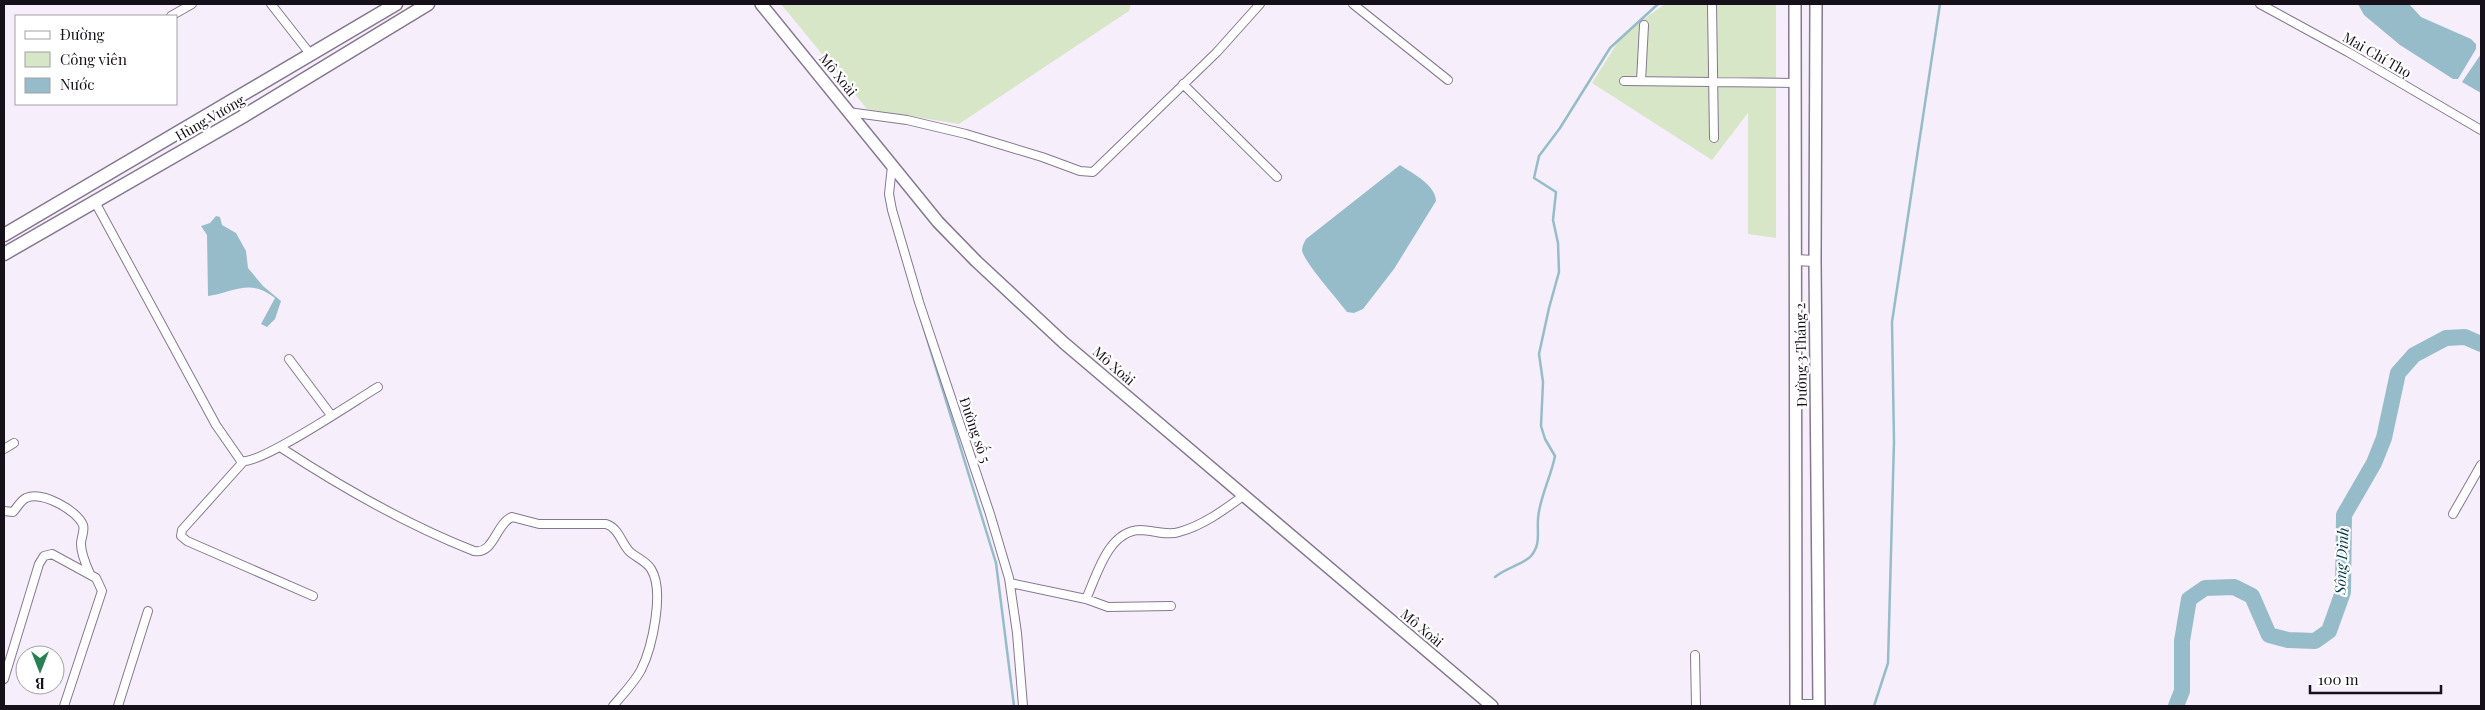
<svg xmlns="http://www.w3.org/2000/svg" width="2485" height="710" viewBox="0 0 2485 710" font-family="'Playfair Display',serif">
  <style>
    .green { fill: #d8e6c8 }
    .water { fill: #96bcca }
    .lines { fill: none; stroke-linecap: round; stroke-linejoin: round }
    .stream { stroke: #96bcca; stroke-width: 2.5 }
    .river { stroke: #96bcca; stroke-width: 16 }
    .minor-casing { stroke: #867791; stroke-width: 10 }
    .tertiary-casing { stroke: #867791; stroke-width: 12 }
    .secondary-casing { stroke: #867791; stroke-width: 14 }
    .primary-casing { stroke: #867791; stroke-width: 15 }
    .minor { stroke: #fff; stroke-width: 8 }
    .tertiary { stroke: #fff; stroke-width: 10 }
    .secondary { stroke: #fff; stroke-width: 11 }
    .primary { stroke: #fff; stroke-width: 12 }
    .labels { text-anchor: middle; stroke-width: 4.5; stroke-linejoin: round; paint-order: stroke }
    .street-label { font-size: 14px; fill: #16101a; stroke: #fff }
    .water-label { font-size: 15px; font-style: italic; fill: #003848; stroke: #fff }
  </style>
  <rect width="100%" height="100%" fill="#f6effb"/>
  <!-- green -->
  <path class="green" d="M781 4H1131L1129 11 959 124 867 109Z
    M1665 4H1776V238L1748 234V113L1712 160 1592 83 1623 34Z"/>
  <!-- water -->
  <path class="water" d="M2358 4H2409L2421 17 2471 39 2476 44V49L2458 79H2453L2400 45 2364 15Z
    M2481 54V93L2462 82Z
    M1400 165C1412 173 1436 185 1436 201L1394 269 1363 309 1354 313 1347 312C1339 301 1303 261 1302 250 1302 246 1304 243 1306 239Z
    M216 216 220 217 222 225 236 233 246 251 248 268 263 286 281 301 275 319 267 327 261 324 275 298C250 278 235 292 208 296L207 235 201 226 210 223Z"/>
  <g class="lines">
    <!-- stream -->
    <path class="stream" d="M919 313 996 563 1014 706
      M1495 577C1505 568 1524 564 1531 556 1541 544 1537 534 1538 519 1539 499 1551 477 1555 456L1545 439 1541 426 1543 382 1539 354 1549 308 1559 272 1558 243 1553 220 1556 192 1534 178 1539 156 1560 128 1610 48 1658 4
      M1874 706 1888 663 1894 442 1892 322 1940 4"/>
    <!-- river -->
    <path class="river" d="M2176 706 2182 691V641L2189 599 2205 588 2234 587 2252 596 2269 635 2288 640 2315 641 2329 631 2343 592 2344 515 2374 463 2384 438 2398 373 2414 355 2446 338 2465 337 2481 344"/>
    <defs>
      <path id="minor" d="M271 4 311 55
        M1353 4 1448 80
        M1712 4 1714 138
        M2260 4 2348 52 2481 130
        M171 16 192 4
        M1624 81 1795 83
        M1641 81 1644 25
        M1183 84 1277 177
        M848 112 907 120 966 134 1042 157 1080 171 1093 172 1217 52 1260 4
        M892 166 889 194 892 210 919 302 990 514 1009 578 1017 633 1023 706
        M95 202 216 425 241 461C259 466 356 400 378 387
        M289 359 331 415
        M280 447C341 487 405 524 474 551 494 555 496 523 512 517L539 524H606C619 528 621 543 630 552 637 558 646 561 651 569 665 591 652 648 641 670 634 683 623 694 613 706
        M4 449 14 443
        M243 462 182 530 181 536 187 541 313 596
        M4 511 13 512C17 508 20 501 26 498 42 491 77 510 83 525 85 531 81 537 81 544 81 554 86 565 90 574
        M2453 514 2481 465
        M1010 583 1086 599 1108 607 1171 606
        M1086 599C1097 575 1108 531 1140 530 1153 530 1167 536 1179 532 1202 526 1224 510 1243 496
        M1695 655 1696 706
        M4 679 39 564 44 556 52 554 96 578 102 591 64 706
        M118 706 148 611"/>
      <path id="tertiary" d="M1795 260 1815 261
        M1796 705H1819"/>
      <path id="secondary" d="M761 4 938 222 976 261 1064 343 1492 706
        M1795 4 1796 706
        M1816 4 1815 261 1819 706"/>
      <path id="primary" d="M4 235 396 4
        M4 254 242 117 428 4"/>
    </defs>
    <!-- minor casing -->
    <use href="#minor" class="minor-casing"/>
    <!-- tertiary casing -->
    <use href="#tertiary" class="tertiary-casing"/>
    <!-- secondary casing -->
    <use href="#secondary" class="secondary-casing"/>
    <!-- primary casing -->
    <use href="#primary" class="primary-casing"/>
    <!-- minor -->
    <use href="#minor" class="minor"/>
    <!-- tertiary -->
    <use href="#tertiary" class="tertiary"/>
    <!-- secondary -->
    <use href="#secondary" class="secondary"/>
    <!-- primary -->
    <use href="#primary" class="primary"/>
  </g>
  <g class="labels">
    <!-- street labels -->
    <g class="street-label">
      <text transform="translate(2377 55) rotate(30)" y="5">Mai Chí Thọ</text>
      <text transform="translate(838 75) rotate(51)" y="5">Mô Xoài</text>
      <text transform="translate(210 118) rotate(-30)" y="5">Hùng Vương</text>
      <text transform="translate(1801 355) rotate(-91)" y="5">Đường 3 Tháng 2</text>
      <text transform="translate(1114 366) rotate(41)" y="5">Mô Xoài</text>
      <text transform="translate(975 430) rotate(71)" y="5">Đường số 5</text>
      <text transform="translate(1422 628) rotate(40)" y="5">Mô Xoài</text>
    </g>
    <!-- water labels -->
    <g class="water-label">
      <text transform="translate(2342 561) rotate(-87)" y="5">Sông Dinh</text>
    </g>
  </g>
  <!-- border -->
  <rect width="2485" height="710" fill="none" stroke="#16101a" stroke-width="10"/>
  <!-- legend -->
  <rect x="15" y="15" width="162" height="90" fill="#ffffff" stroke="#a29fa3"/>
  <rect x="25" y="31" width="25" height="8" fill="#ffffff" stroke="#a29fa3"/>
  <text x="60" y="40" font-size="15" fill="#16101a">Đường</text>
  <rect x="25" y="52" width="25" height="15" fill="#d8e6c8" stroke="#a29fa3"/>
  <text x="60" y="65" font-size="15" fill="#16101a">Công viên</text>
  <rect x="25" y="78" width="25" height="15" fill="#96bcca" stroke="#a29fa3"/>
  <text x="60" y="90" font-size="15" fill="#16101a">Nước</text>
  <!-- north arrow -->
  <g transform="translate(40 670) rotate(180)"><circle r="24" fill="#ffffff" stroke="#a29fa3"/>
  <path d="M0-4L9 19L0 12L-9 19Z" fill="#287f54"/>
  <text y="-8" font-size="14" font-weight="bold" text-anchor="middle" fill="#16101a">B</text>
  </g>
  <!-- scale -->
  <path d="M2310 685v8h131v-8" fill="none" stroke="#16101a" stroke-width="2.5"/>
  <text x="2318" y="685" font-size="15" fill="#16101a" stroke="#ffffff" stroke-width="4" paint-order="stroke">100 m</text>
</svg>
